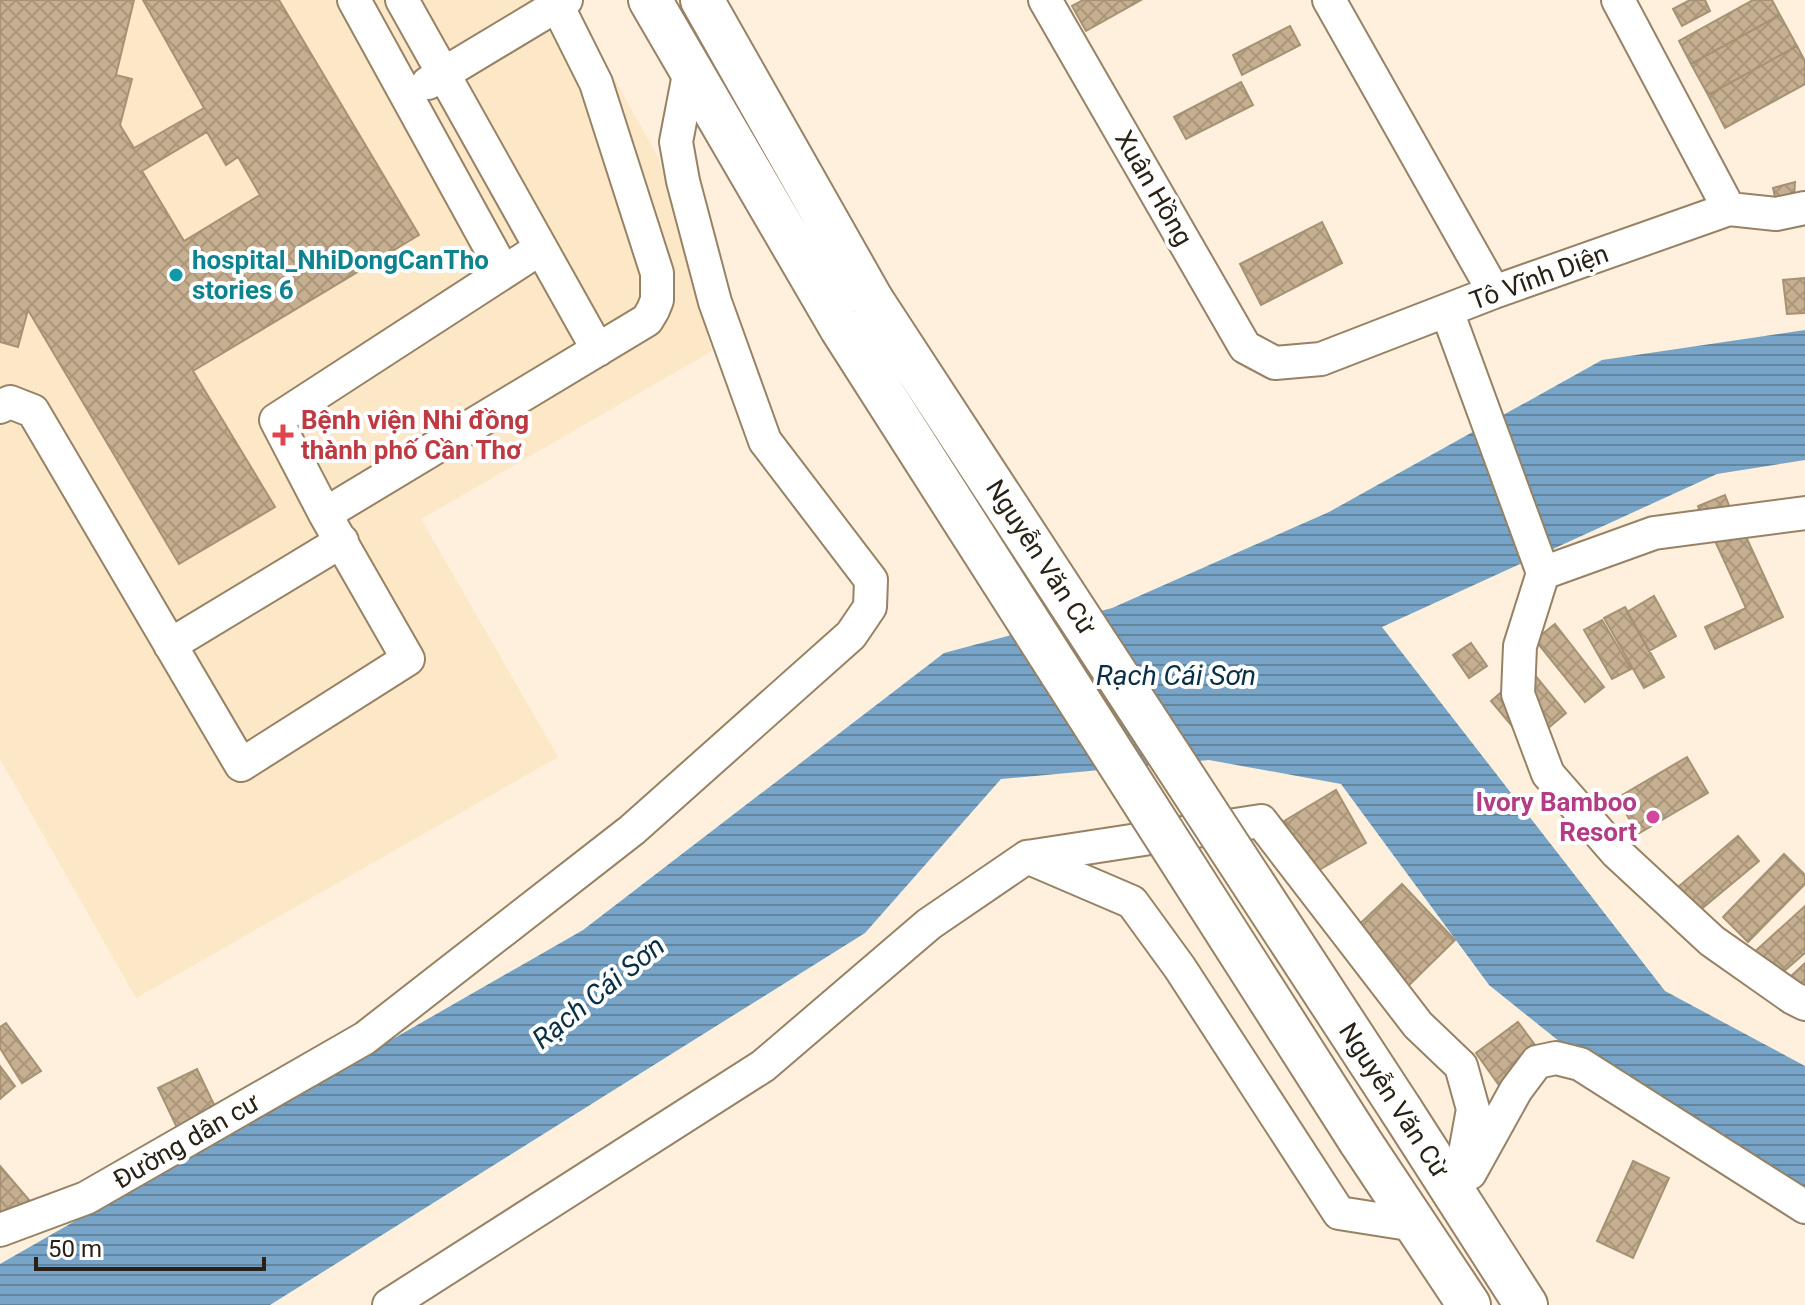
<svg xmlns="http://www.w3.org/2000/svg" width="1805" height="1305" viewBox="0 0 1805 1305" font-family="Roboto,sans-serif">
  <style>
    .built { fill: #fce7c7 }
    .water { fill: url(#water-rules) }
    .building { fill: url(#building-cross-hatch); stroke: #a69273; stroke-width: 2; fill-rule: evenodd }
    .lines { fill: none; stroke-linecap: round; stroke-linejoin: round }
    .minor-casing { stroke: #978265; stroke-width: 36 }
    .major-casing { stroke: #978265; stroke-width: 46 }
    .minor { stroke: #fff; stroke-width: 32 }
    .major { stroke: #fff; stroke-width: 42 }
    .major-bridge-casing { stroke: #978265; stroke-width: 46; stroke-linecap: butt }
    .major-bridge { stroke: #fff; stroke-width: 42 }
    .culture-dot { fill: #0f9aa8; stroke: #fff; stroke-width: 3 }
    .health-dot { fill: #e0444e; stroke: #fff; stroke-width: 3 }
    .hotel-dot { fill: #d1479c; stroke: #fff; stroke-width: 3 }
    .labels { text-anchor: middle; stroke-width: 8; stroke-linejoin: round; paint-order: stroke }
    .street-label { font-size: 26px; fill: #292115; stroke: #fff }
    .culture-label { font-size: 26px; font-weight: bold; fill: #0d838f; stroke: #fff; text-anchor: start }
    .health-label { font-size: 26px; font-weight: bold; fill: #be3a42; stroke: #fff; text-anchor: start }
    .hotel-label { font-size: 26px; font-weight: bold; fill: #b23c85; stroke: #fff; text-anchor: end }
    .water-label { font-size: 28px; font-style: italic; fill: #092f47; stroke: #fff }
  </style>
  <defs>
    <pattern id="water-rules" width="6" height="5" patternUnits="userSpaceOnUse" patternTransform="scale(2)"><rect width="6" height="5" fill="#78a5c7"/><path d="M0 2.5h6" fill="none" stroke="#6286a0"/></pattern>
    <pattern id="building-cross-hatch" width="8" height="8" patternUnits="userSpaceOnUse" patternTransform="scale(2)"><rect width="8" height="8" fill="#c5af90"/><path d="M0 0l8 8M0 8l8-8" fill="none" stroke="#a9967b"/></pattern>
  </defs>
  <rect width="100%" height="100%" fill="#fef0dd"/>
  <!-- built -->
  <path class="built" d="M0 0H571L659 159 712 351 421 519 558 757 136 998 0 759Z"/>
  <!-- water -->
  <path class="water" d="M1805 330V460L1717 474 1382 627 1665 991 1805 1066V1212L1726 1175 1489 985 1341 784 1209 760 1001 779 865 933 270 1305H0V1264L583 930 944 653 1112 608 1329 512 1602 360Z"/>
  <!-- building -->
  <path class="building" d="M0 0H134L116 75 132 79 120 125 134 148 204 108 143 0H279L419 235 193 371 275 507 179 564 28 310 18 347 0 342ZM207 132 226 165 238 157 260 195 184 241 142 171Z
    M1083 0H1141L1086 31 1072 6Z
    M1690 0H1705L1710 11 1682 26 1673 9Z
    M1753 0H1772L1780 15 1691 64 1679 41Z
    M1780 15 1797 46 1708 95 1691 64Z
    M1290 26 1300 45 1242 75 1233 55Z
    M1797 46 1805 61V84L1725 128 1708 95Z
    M1241 82 1253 105 1186 139 1174 117Z
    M1795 182 1794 198 1775 197 1773 188Z
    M1322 222 1342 263 1261 305 1240 264Z
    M1805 278V313L1787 314 1783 280Z
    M1725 495 1733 516 1705 527 1698 506Z
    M1742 528 1783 617 1715 649 1705 627 1746 608 1715 541Z
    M1654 596 1676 636 1649 651 1627 612Z
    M1625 607 1664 677 1644 688 1604 618Z
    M1602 620 1631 669 1612 679 1584 630Z
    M1555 624 1604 687 1585 702 1535 640Z
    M1471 643 1487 666 1469 678 1453 655Z
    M1529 668 1566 713 1528 745 1491 701Z
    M1687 757 1708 793 1638 834 1617 798Z
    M1336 790 1366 843 1314 873 1284 821Z
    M1738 836 1759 861 1699 911 1678 887Z
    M1784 854 1805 875V884L1748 942 1723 917Z
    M1402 884 1455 940 1403 991 1349 934Z
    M1805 906V953L1774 980 1751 955Z
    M1805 963V984L1801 988 1790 977Z
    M1518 1022 1544 1057 1501 1088 1476 1053Z
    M6 1023 41 1071 22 1083 0 1048V1027Z
    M0 1066 15 1086 0 1099Z
    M197 1069 218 1113 179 1132 158 1088Z
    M1633 1161 1669 1178 1633 1258 1597 1241Z
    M0 1166 29 1200 0 1225Z"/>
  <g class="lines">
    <defs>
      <path id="minor" d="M354 0 503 271
        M402 0 598 350
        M1045 0 1245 347 1275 363 1321 359 1494 292 1729 209 1776 214 1805 208
        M1329 0 1494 292
        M1618 0 1729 209
        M428 83 566 0
        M1447 311 1543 573
        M0 407 10 402 33 411 241 765 408 659 325 514 276 420 541 248
        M1805 513 1654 533 1543 573 1520 646 1518 694 1548 774 1616 852 1712 941 1793 998 1805 1004
        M325 514 647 320 653 310 657 300V273L596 83 557 5
        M170 645 342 541
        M1027 857 1261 821 1418 1025 1461 1066 1473 1109 1457 1197
        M1470 1173 1516 1090 1537 1062 1556 1058 1580 1064 1805 1207
        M0 1230 86 1198 365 1038 632 830 851 635 870 607 871 580 765 441 715 302 683 181 676 142 690 69
        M389 1305 763 1066 929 924 1027 857 1132 902 1180 968 1339 1213 1415 1225"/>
      <path id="major" d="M650 0 841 328
        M702 0 872 300
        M1401 1110 1526 1305
        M1360 1141 1469 1305"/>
    </defs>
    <!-- minor casing -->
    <use href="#minor" class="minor-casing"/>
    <!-- major casing -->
    <use href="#major" class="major-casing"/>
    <!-- minor -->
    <use href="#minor" class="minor"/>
    <!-- major -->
    <use href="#major" class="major"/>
    <defs>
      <path id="major-bridge" d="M872 300 1401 1110
        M841 328 1360 1141"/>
    </defs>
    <!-- major-bridge casing -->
    <use href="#major-bridge" class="major-bridge-casing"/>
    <!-- major-bridge -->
    <use href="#major-bridge" class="major-bridge"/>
  </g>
  <!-- markers -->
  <circle class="culture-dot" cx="176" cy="275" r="8"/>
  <path class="health-dot" d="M279 423h8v8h8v8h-8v8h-8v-8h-8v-8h8z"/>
  <circle class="hotel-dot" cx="1653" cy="817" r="8"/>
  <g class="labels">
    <!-- street labels -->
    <g class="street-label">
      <text transform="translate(1154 188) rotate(60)" y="9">Xuân Hồng</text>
      <text transform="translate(1539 277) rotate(-20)" y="9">Tô Vĩnh Diện</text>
      <text transform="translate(1041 557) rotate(57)" y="9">Nguyễn Văn Cừ</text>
      <text transform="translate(1394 1100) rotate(57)" y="9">Nguyễn Văn Cừ</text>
      <text transform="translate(186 1141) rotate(-30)" y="9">Đường dân cư</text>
    </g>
    <!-- culture labels -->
    <g class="culture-label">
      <text x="192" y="269">hospital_NhiDongCanTho<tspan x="192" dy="30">stories 6</tspan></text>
    </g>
    <!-- health labels -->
    <g class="health-label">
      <text x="301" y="429">Bệnh viện Nhi đồng<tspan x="301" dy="30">thành phố Cần Thơ</tspan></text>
    </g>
    <!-- hotel labels -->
    <g class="hotel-label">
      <text x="1637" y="811">Ivory Bamboo<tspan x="1637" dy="30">Resort</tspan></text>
    </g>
    <!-- water labels -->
    <g class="water-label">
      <text x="1176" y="685">Rạch Cái Sơn</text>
      <text transform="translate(598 992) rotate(-39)" y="10">Rạch Cái Sơn</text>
    </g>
  </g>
  <!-- scale -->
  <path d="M36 1257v12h228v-12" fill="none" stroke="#292115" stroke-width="4"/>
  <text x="48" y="1257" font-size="24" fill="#292115" stroke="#ffffff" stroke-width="6" paint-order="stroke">50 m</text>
</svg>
